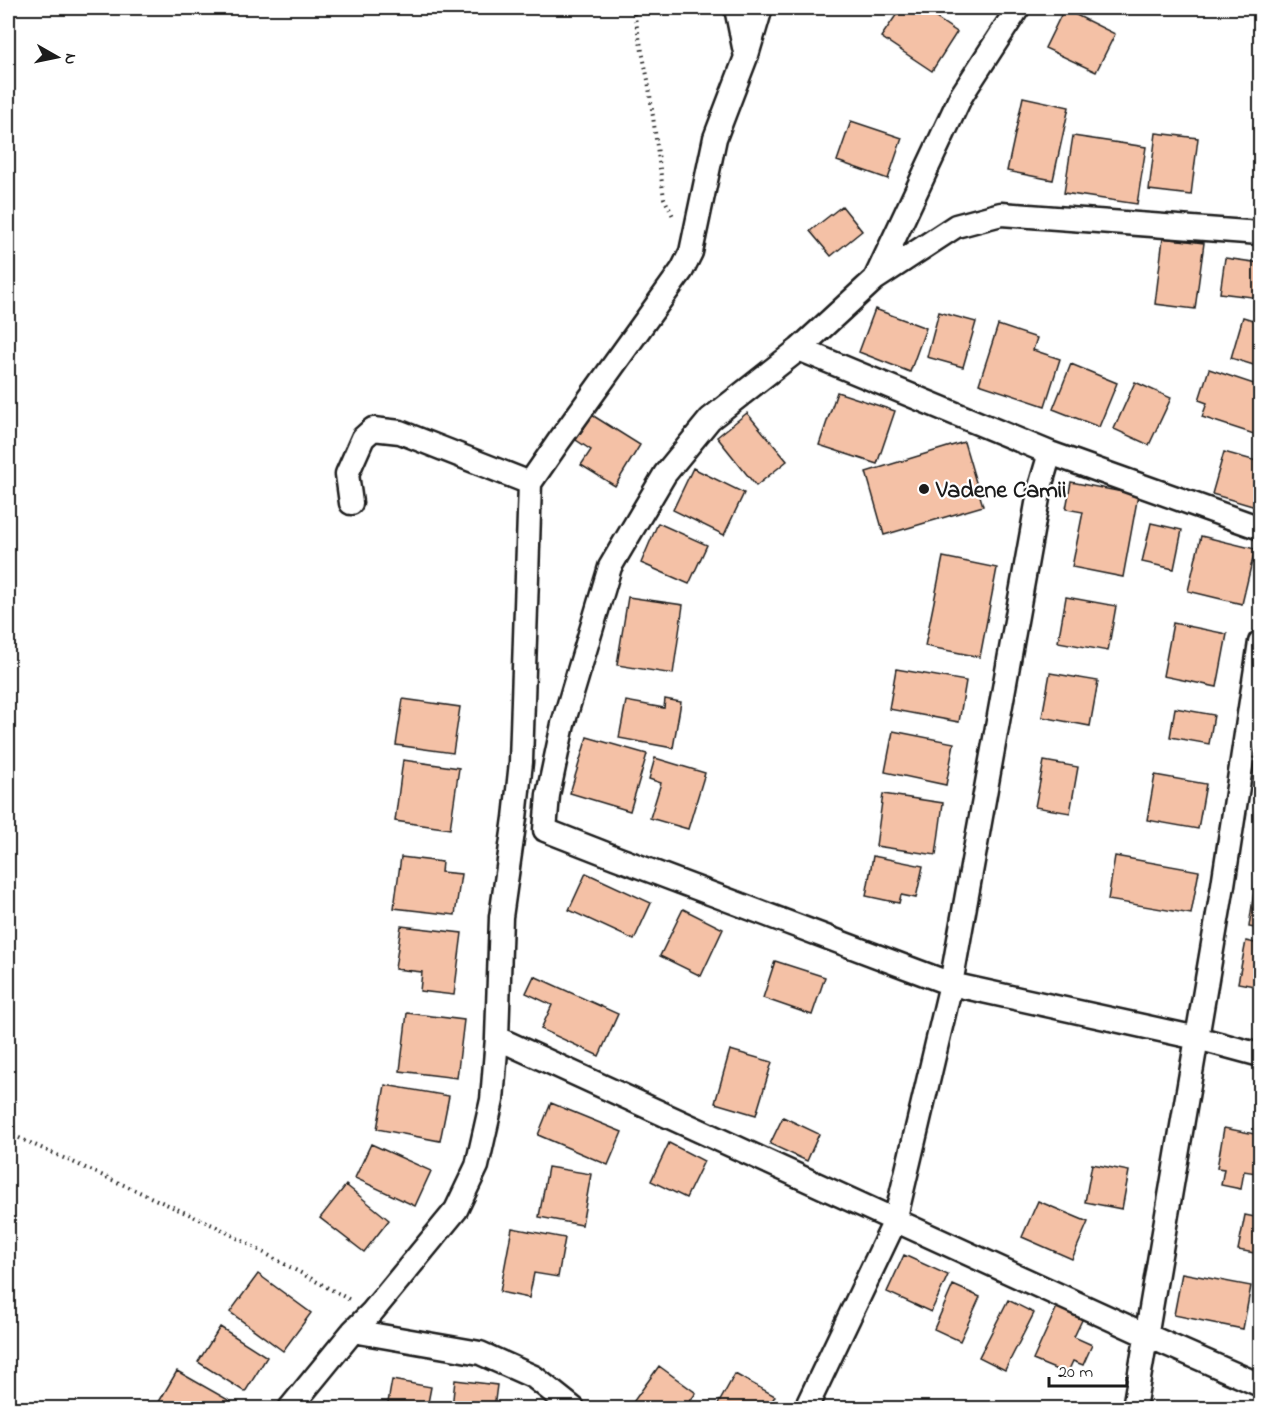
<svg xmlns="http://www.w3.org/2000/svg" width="1268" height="1416" viewBox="0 0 1268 1416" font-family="'Indie Flower',sans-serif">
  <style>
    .building { fill: #f4c1a6; stroke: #1c1c1c; stroke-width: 1.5 }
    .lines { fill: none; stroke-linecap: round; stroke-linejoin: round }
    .minor-casing { stroke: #1c1c1c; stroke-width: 27 }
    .path { stroke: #1c1c1c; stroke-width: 4; stroke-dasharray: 1.5 4.5; stroke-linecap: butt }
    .minor { stroke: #fff; stroke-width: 22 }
    .poi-dot { fill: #1c1c1c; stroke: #fff; stroke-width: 2 }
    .labels { text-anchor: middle; stroke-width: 4.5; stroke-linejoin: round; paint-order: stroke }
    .poi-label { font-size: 24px; font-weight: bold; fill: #1c1c1c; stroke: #fff; text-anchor: start }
  </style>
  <rect width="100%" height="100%" fill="#fff"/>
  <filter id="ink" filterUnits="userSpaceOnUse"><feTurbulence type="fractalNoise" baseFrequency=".0167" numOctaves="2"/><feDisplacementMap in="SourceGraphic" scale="12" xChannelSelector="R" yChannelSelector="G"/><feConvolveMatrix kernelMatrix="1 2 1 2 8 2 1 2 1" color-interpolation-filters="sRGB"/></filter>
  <g filter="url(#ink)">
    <!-- building -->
    <path class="building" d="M901 8H921L957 32 932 71 881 37Z
      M1064 9 1115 34 1096 72 1045 48Z
      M1023 97 1069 107 1053 180 1007 171Z
      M851 121 902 138 888 179 837 161Z
      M1156 133 1198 138 1191 195 1149 190Z
      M1073 136 1146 147 1137 204 1064 193Z
      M842 206 862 231 831 256 810 231Z
      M1163 238 1204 243 1195 309 1155 304Z
      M1225 258 1260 263V298L1220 293Z
      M875 309 926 328 910 372 859 352Z
      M939 312 976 322 963 367 927 357Z
      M1243 317 1260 322V367L1231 358Z
      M998 325 1037 338 1033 350 1060 359 1045 406 979 384Z
      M1071 364 1117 383 1099 427 1053 409Z
      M1209 369 1260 386V436L1202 417 1207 403 1199 400Z
      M1135 382 1171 398 1149 445 1114 429Z
      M837 392 895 411 877 464 819 445Z
      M747 413 787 461 756 486 717 437Z
      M592 415 640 445 615 486 581 465 591 450 576 440Z
      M964 442 983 506 884 535 866 472Z
      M1224 452 1260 462 1259 508 1212 494Z
      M693 468 744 493 724 535 673 510Z
      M1071 482 1138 495 1123 577 1072 567 1083 512 1066 509Z
      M658 523 707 545 689 584 641 563Z
      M1151 523 1182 530 1174 569 1142 562Z
      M1201 536 1255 549 1242 604 1188 591Z
      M943 557 997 568 980 657 925 646Z
      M628 597 683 605 673 674 617 665Z
      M1066 597 1116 606 1108 651 1058 642Z
      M1173 623 1227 634 1217 687 1163 676Z
      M896 669 966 681 959 722 889 709Z
      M1050 673 1098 681 1090 726 1042 717Z
      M403 699 460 707 453 753 396 745Z
      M665 699 681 702 673 748 619 738 626 701 664 708Z
      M1175 708 1214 715 1209 744 1170 737Z
      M893 731 954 743 946 785 885 772Z
      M587 737 647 754 630 811 570 793Z
      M655 758 705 773 688 829 650 818 661 783 649 779Z
      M403 760 459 768 450 829 395 821Z
      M1044 761 1078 767 1070 813 1035 807Z
      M1155 775 1206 784 1198 829 1147 820Z
      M883 794 943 803 936 855 876 846Z
      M873 856 923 866 916 898 901 895 899 903 866 896Z
      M1115 856 1199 871 1191 914 1108 900Z
      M401 857 442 862 441 872 461 874 455 915 394 908Z
      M1257 870H1260V929L1249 927Z
      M586 873 651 903 634 940 569 910Z
      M683 909 723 929 701 976 660 956Z
      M401 926 462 933 454 995 420 991 422 972 395 969Z
      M1246 941 1260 944V987L1238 983Z
      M775 961 825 977 812 1015 763 998Z
      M534 976 618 1014 599 1056 541 1029 552 1005 526 993Z
      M407 1013 464 1020 457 1078 400 1071Z
      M730 1050 772 1062 756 1115 715 1103Z
      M385 1085 449 1096 440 1141 377 1129Z
      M551 1103 622 1132 608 1165 538 1135Z
      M783 1117 819 1134 807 1161 770 1144Z
      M1224 1128 1260 1135V1149L1256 1173 1244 1171 1241 1189 1221 1185 1224 1169 1217 1168Z
      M669 1143 704 1161 686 1198 651 1181Z
      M371 1144 431 1171 415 1206 355 1178Z
      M1092 1164 1129 1171 1122 1209 1085 1202Z
      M548 1167 591 1174 582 1225 539 1217Z
      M346 1185 389 1220 364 1252 320 1218Z
      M1038 1201 1088 1222 1072 1259 1022 1237Z
      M1245 1215 1260 1218V1254L1238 1250Z
      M512 1228 565 1238 558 1277 534 1273 529 1298 500 1292Z
      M904 1255 948 1275 931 1312 887 1292Z
      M1182 1273 1251 1286 1243 1329 1174 1315Z
      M258 1274 311 1313 283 1351 230 1312Z
      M953 1285 980 1297 960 1341 934 1329Z
      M1008 1300 1034 1313 1005 1370 979 1357Z
      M1057 1307 1083 1318 1074 1337 1092 1345 1083 1365 1073 1361 1067 1374 1033 1360Z
      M220 1327 267 1357 245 1392 198 1362Z
      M659 1366 696 1393 685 1408H636L631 1405Z
      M177 1371 230 1401 226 1408H158L156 1407Z
      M735 1374 775 1396 768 1408H716Z
      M392 1380 431 1387 427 1408H387Z
      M455 1380 497 1385 494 1408H452Z"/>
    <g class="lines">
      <defs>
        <path id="minor" d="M747 55 761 8
          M1260 233 1001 214 956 226 875 279 799 349 710 419 665 474 610 567 563 724 548 795 545 830 614 857 951 984 1197 1038 1260 1055
          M875 279 961 96 1018 8
          M799 349 1050 453 1260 528
          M351 503 347 474 363 438 373 429 400 432 530 483
          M497 1038 1146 1335 1260 1385
          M353 1331 480 1353 534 1377 573 1408
          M290 1408 353 1331 372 1312 456 1210 477 1166 492 1100 497 1038 501 917 515 818 521 762 530 483 559 441 682 270 691 252 715 138 746 57 736 8
          M806 1408 895 1221 951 984 1040 487 1050 453
          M1134 1408 1223 885 1260 642"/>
      </defs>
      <!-- minor casing -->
      <use href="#minor" class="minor-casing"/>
      <!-- path -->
      <path class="path" d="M633 8 648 80 664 198 674 218
        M8 1133 217 1227 352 1301"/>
      <!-- minor -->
      <use href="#minor" class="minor"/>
    </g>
  </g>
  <!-- markers -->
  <circle class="poi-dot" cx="924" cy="489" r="6"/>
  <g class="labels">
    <!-- poi labels -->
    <g class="poi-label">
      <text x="936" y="497">Vadene Camii</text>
    </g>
  </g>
  <!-- margin -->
  <rect width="1268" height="1416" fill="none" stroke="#fff" stroke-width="30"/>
  <rect x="15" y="15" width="1238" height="1386" fill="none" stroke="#1c1c1c" stroke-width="2" filter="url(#ink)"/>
  <!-- north arrow -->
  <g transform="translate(57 57) rotate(99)" stroke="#ffffff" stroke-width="4.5" paint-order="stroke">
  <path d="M0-4.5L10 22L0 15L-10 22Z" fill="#1c1c1c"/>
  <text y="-9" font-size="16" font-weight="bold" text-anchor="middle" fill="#1c1c1c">N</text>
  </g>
  <!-- scale -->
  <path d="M1049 1377v9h78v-9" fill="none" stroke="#1c1c1c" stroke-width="3"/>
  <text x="1058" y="1377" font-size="18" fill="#1c1c1c" stroke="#ffffff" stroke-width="4.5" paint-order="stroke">20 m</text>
</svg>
